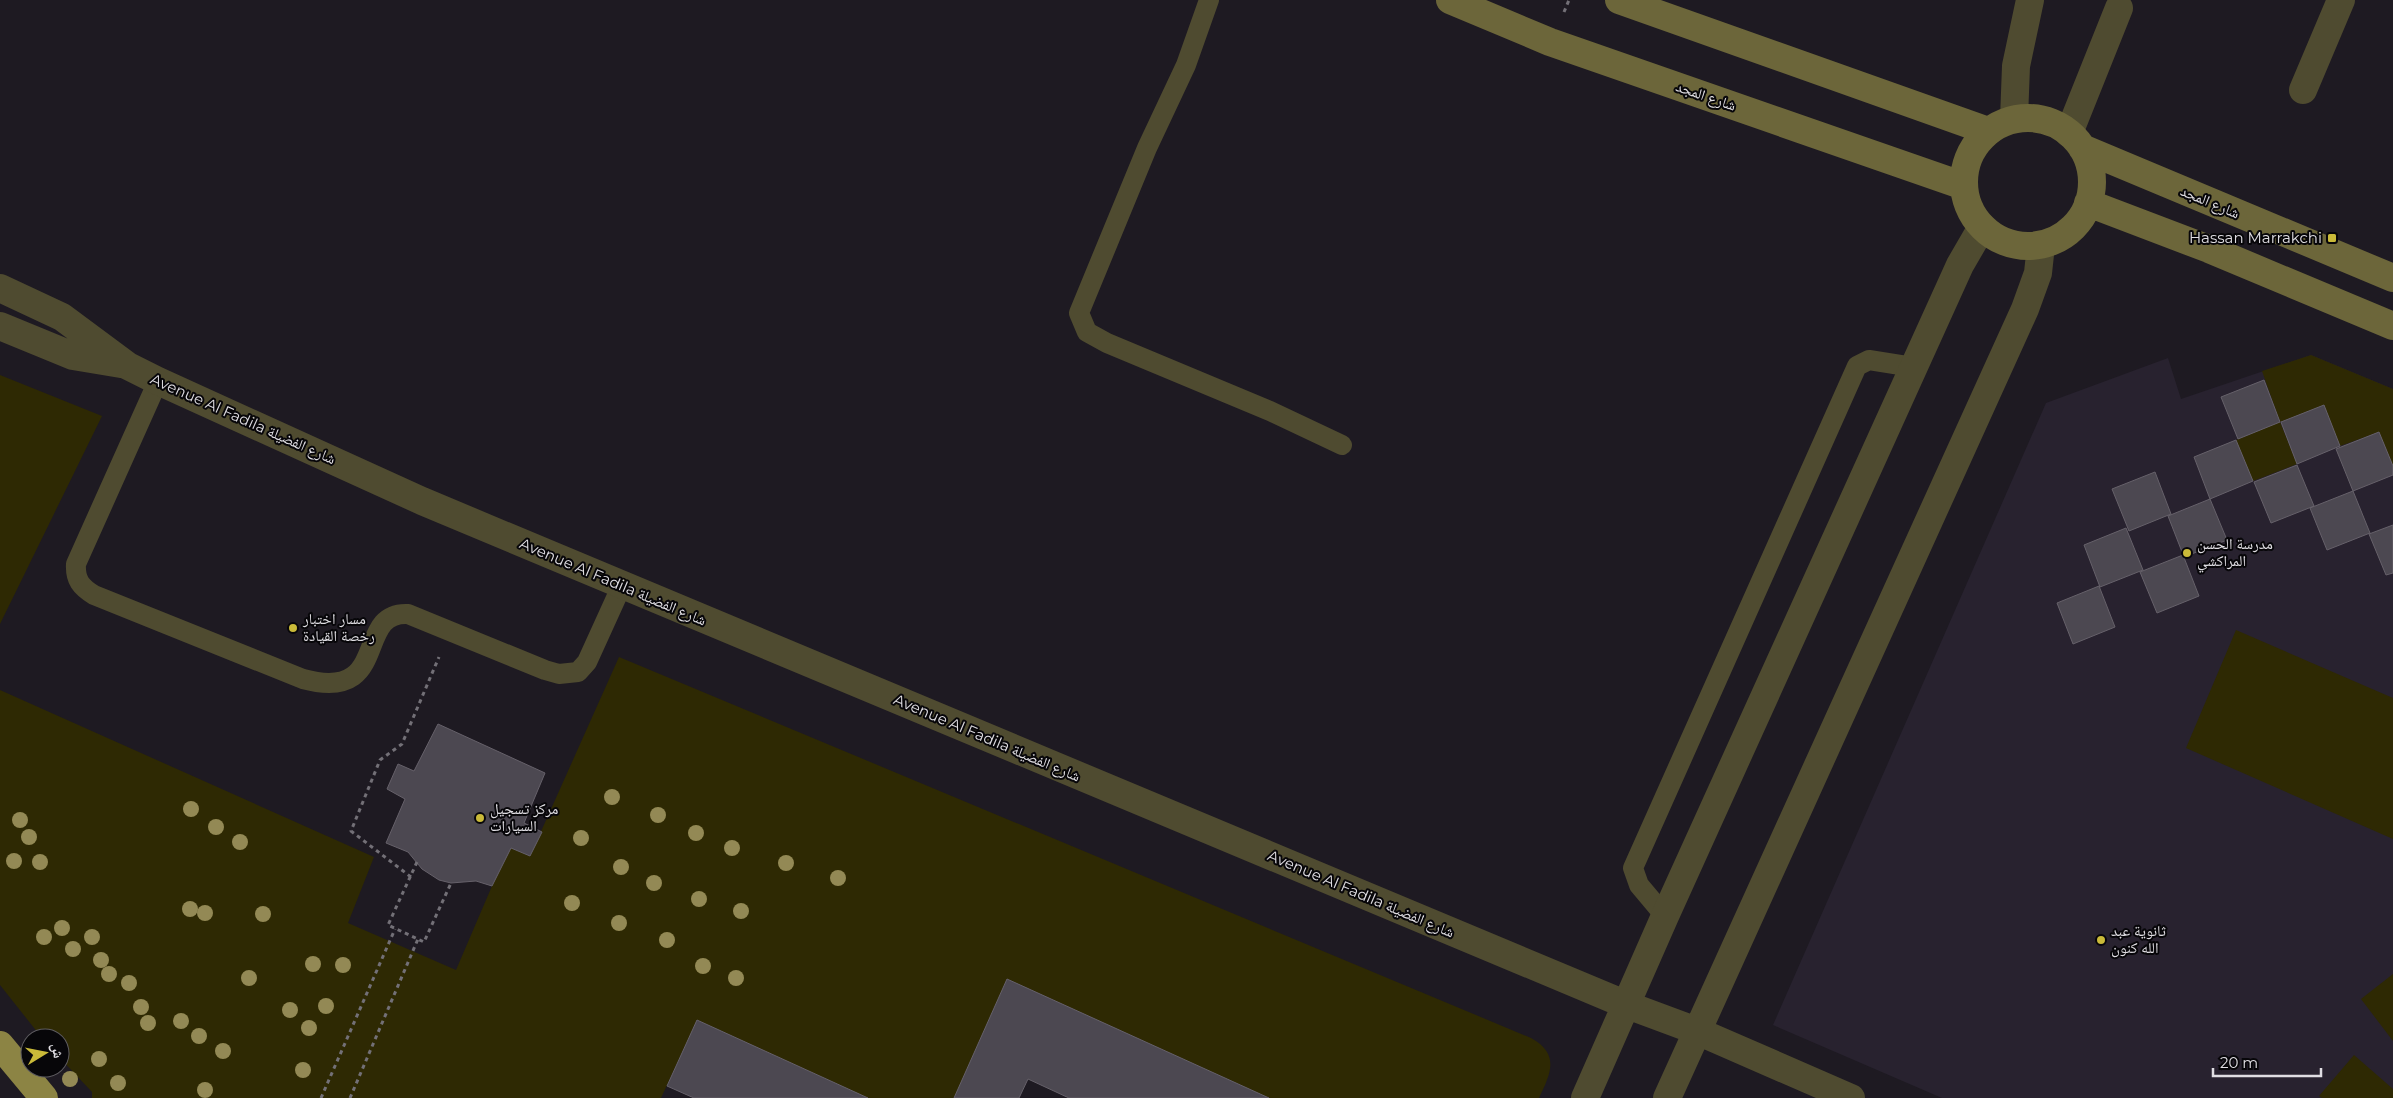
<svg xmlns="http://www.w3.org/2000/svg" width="2393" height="1098" viewBox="0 0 2393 1098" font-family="Montserrat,'Noto Naskh Arabic',sans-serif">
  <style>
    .built { fill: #28222f }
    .green { fill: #2e2903 }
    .building { fill: #4c4851; stroke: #66616a }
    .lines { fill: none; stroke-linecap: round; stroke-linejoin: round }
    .path { stroke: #737077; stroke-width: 3; stroke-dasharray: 4 4; stroke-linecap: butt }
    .service { stroke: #4f4b30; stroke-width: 20 }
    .minor { stroke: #4f4b30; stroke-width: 28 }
    .tertiary { stroke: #4f4b30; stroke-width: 28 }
    .secondary { stroke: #6c663a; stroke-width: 28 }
    .trunk { stroke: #8c8444; stroke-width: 28 }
    .tree { fill: #938955 }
    .poi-dot { fill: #caba39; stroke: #070609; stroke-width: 2 }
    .labels { text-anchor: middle; stroke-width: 4; stroke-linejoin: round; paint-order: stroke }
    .street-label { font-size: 15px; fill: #e0dee3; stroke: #070609 }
    .poi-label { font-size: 15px; fill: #e0dee3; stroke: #070609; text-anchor: start }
  </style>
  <rect width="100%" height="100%" fill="#1e1a22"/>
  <!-- built -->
  <path class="built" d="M2311 355 2393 389V1098H1942L1773 1025 2046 403 2168 358 2181 399Z"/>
  <!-- green -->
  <path class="green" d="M2311 355 2393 389V466L2379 432 2340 446 2324 405 2280 422 2297 464 2253 481 2236 440 2280 422 2262 371Z
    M0 375 102 416 0 624Z
    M2236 630 2393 698V839L2186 748Z
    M619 657 1531 1038C1560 1054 1551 1073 1539 1098H1269L1007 979 954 1098H868L697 1020 661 1098H92V1092L60 1058V1038H42L0 985V690L374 857 348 923 456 970 492 886 511 848 530 856Z
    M2393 974V1041L2361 999Z
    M2354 1055 2393 1089V1098H2322L2319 1096Z"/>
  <!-- building -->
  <path class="building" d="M2264 380 2280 422 2238 439 2221 397Z
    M2324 405 2340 446 2297 464 2281 422Z
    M2379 432 2393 466V475L2353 491 2336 449Z
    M2236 440 2253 481 2210 499 2194 457Z
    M2297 465 2314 506 2271 523 2254 482Z
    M2155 472 2171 514 2129 531 2112 489Z
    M2353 491 2370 533 2327 550 2310 508Z
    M2210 499 2227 540 2184 557 2168 516Z
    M2393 525V573L2386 575 2369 534Z
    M2126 528 2143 570 2100 587 2084 545Z
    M2183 555 2199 596 2157 613 2140 572Z
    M2099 586 2115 627 2073 644 2057 603Z
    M438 724 545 773 524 823 542 832 530 856 511 848 492 886 476 881 451 883 439 880 422 869 408 852 386 843 405 799 387 789 398 764 414 771Z
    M1007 979 1269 1098H1069L1028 1079 1019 1098H954Z
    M697 1020 868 1098H694L667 1086Z"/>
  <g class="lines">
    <!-- path -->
    <path class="path" d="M1564 12 1569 0
      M417 862 388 925 424 942 451 883
      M411 877 351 831 380 760 402 744 439 657
      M321 1098 395 929
      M350 1098 418 939"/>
    <!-- service -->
    <path class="service" d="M1209 0 1186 65 1147 148 1079 313 1087 332 1107 343 1270 411 1342 445
      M158 381 76 564C75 580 81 587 94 595L303 679C392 703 353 611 408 614L545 670 559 674 578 672 587 662 622 585
      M1665 916 1639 885 1633 868 1857 366 1869 360 1913 367"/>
    <!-- minor -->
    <path class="minor" d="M2303 90 2341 0
      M2014 119 2016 66 2030 0
      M2069 133 2119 8"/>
    <!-- tertiary -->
    <path class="tertiary" d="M0 288 62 317 128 366 158 381 422 501 1627 1005 1697 1031 1851 1098
      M0 326 73 356 121 364
      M1585 1098 1665 916 1960 265 1982 227
      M1667 1098 2025 309 2038 273 2041 245"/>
    <!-- secondary -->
    <path class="secondary" d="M1450 0 1550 42 1964 186
      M1619 0 1988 131
      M1964 182a64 64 0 1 1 128 0a64 64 0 1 1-128 0Z
      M2082 148 2393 278
      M2088 203 2209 249 2393 326"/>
    <!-- trunk -->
    <path class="trunk" d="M0 1045 44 1098"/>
  </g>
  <!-- trees -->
  <g class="tree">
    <circle cx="612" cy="797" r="8"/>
    <circle cx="191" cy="809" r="8"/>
    <circle cx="658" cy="815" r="8"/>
    <circle cx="20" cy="820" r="8"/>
    <circle cx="216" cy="827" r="8"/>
    <circle cx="696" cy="833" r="8"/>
    <circle cx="29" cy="837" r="8"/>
    <circle cx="581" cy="838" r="8"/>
    <circle cx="240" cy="842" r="8"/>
    <circle cx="732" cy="848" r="8"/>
    <circle cx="14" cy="861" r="8"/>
    <circle cx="40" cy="862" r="8"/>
    <circle cx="786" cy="863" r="8"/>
    <circle cx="621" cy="867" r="8"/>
    <circle cx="838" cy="878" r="8"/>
    <circle cx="654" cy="883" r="8"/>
    <circle cx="699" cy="899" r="8"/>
    <circle cx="572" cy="903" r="8"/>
    <circle cx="190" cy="909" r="8"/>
    <circle cx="741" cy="911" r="8"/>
    <circle cx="205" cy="913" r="8"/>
    <circle cx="263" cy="914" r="8"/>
    <circle cx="619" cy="923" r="8"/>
    <circle cx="62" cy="928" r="8"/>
    <circle cx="44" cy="937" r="8"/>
    <circle cx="92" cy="937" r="8"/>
    <circle cx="667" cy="940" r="8"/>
    <circle cx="73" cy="949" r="8"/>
    <circle cx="101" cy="960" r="8"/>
    <circle cx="313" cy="964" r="8"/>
    <circle cx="343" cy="965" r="8"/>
    <circle cx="703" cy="966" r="8"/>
    <circle cx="109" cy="974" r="8"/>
    <circle cx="249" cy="978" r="8"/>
    <circle cx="736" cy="978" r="8"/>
    <circle cx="129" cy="983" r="8"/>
    <circle cx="326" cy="1006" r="8"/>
    <circle cx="141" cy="1007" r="8"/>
    <circle cx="290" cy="1010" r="8"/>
    <circle cx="181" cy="1021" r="8"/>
    <circle cx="148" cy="1023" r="8"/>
    <circle cx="309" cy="1028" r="8"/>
    <circle cx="199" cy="1036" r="8"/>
    <circle cx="223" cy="1051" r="8"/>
    <circle cx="99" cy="1059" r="8"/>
    <circle cx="303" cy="1070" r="8"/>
    <circle cx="70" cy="1079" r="8"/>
    <circle cx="118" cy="1083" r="8"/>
    <circle cx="205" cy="1090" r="8"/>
  </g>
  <!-- markers -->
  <g class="poi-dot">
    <rect x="2327" y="233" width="10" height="10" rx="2.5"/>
    <circle cx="2187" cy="553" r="5"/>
    <circle cx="293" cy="628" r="5"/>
    <circle cx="480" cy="818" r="5"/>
    <circle cx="2101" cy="940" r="5"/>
  </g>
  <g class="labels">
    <!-- street labels -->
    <g class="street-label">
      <text transform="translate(1706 96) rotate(19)" y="5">شارع المجد</text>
      <text transform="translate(2210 202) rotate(23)" y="5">شارع المجد</text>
      <text transform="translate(243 419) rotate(24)" y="5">Avenue Al Fadila شارع الفضيلة</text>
      <text transform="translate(613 582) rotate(23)" y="5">Avenue Al Fadila شارع الفضيلة</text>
      <text transform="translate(987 738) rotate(23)" y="5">Avenue Al Fadila شارع الفضيلة</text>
      <text transform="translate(1361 894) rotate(23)" y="5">Avenue Al Fadila شارع الفضيلة</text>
    </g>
    <!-- poi labels -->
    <g class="poi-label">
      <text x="2322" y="243" text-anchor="end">Hassan Marrakchi</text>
      <text x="2197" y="549">مدرسة الحسن<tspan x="2197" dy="17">المراكشي</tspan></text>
      <text x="303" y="624">مسار اختبار<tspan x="303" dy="17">رخصة القيادة</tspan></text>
      <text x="490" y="814">مركز تسجيل<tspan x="490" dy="17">السيارات</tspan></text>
      <text x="2111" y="936">ثانوية عبد<tspan x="2111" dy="17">الله كنون</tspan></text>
    </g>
  </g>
  <!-- north arrow -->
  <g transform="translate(45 1053) rotate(80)"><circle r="24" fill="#070609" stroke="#5e5c60"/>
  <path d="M0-4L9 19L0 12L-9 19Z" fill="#caba39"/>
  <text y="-8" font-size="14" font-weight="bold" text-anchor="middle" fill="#e0dee3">ش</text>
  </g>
  <!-- scale -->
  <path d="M2213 1068v8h108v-8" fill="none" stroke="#e0dee3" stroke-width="2.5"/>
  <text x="2220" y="1068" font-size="15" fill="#e0dee3" stroke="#070609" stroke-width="4" paint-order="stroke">20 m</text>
</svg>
